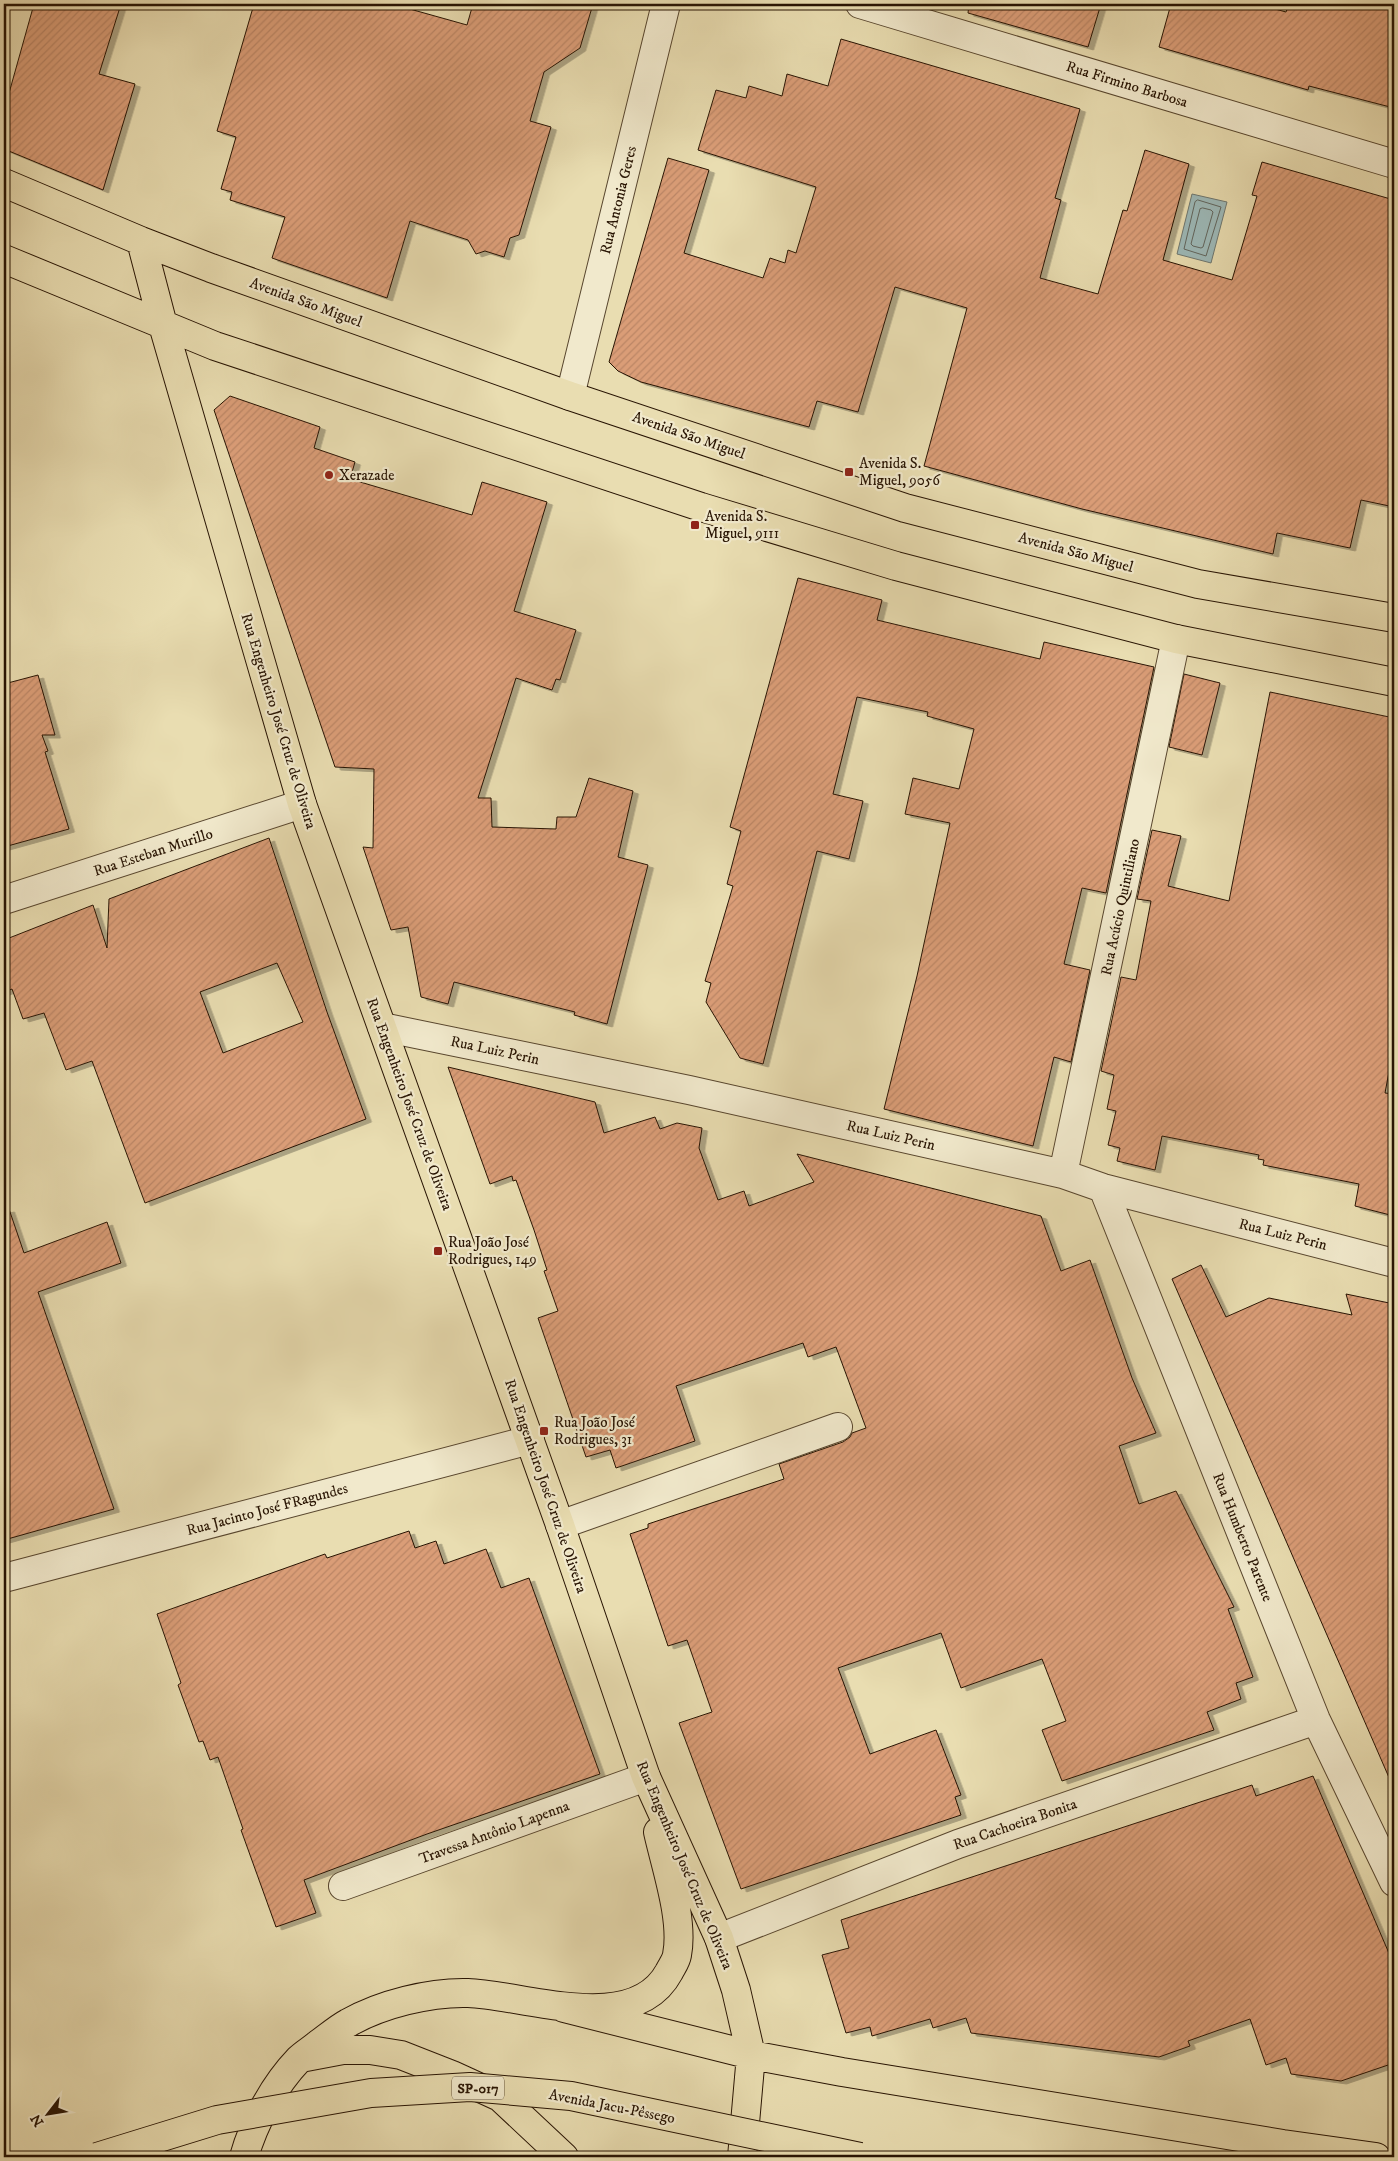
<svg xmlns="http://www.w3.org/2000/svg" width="1398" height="2161" viewBox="0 0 1398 2161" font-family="'IM FELL DW Pica',serif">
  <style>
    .water { fill: #9db9b8; stroke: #6e7770 }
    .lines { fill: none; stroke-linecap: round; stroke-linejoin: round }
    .shore { stroke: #62665e; stroke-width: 1 }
    .building { fill: url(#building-hatch); stroke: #281403; fill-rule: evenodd; filter: url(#shadow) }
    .minor-casing { stroke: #58462e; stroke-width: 30 }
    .major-casing { stroke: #281403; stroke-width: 30 }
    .minor { stroke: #f1e9cc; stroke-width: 28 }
    .major { stroke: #e9ddb1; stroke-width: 28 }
    .highway-bridge-casing { stroke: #281403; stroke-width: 30; stroke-linecap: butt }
    .highway-bridge { stroke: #e9ddb1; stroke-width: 28 }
    .poi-dot { fill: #8f2418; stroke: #f1e9cc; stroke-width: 2 }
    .labels { text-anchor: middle; stroke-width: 4.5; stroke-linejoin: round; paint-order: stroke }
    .shield { fill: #f1e9cc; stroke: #64543f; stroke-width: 1 }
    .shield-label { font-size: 14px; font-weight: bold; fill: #281403 }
    .street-label { font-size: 15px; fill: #281403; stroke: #f1e9cc }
    .poi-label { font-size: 15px; fill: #281403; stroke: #f1e9cc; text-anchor: start }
  </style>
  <defs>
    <pattern id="building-hatch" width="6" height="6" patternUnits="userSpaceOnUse" patternTransform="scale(1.25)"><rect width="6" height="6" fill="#da9d77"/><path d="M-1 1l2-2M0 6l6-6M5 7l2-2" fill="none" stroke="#bb8665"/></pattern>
    <filter id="shadow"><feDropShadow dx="5.5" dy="3" stdDeviation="0" flood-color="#0004"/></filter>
  </defs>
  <rect width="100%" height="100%" fill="#e9ddb1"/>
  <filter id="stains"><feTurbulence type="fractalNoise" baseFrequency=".004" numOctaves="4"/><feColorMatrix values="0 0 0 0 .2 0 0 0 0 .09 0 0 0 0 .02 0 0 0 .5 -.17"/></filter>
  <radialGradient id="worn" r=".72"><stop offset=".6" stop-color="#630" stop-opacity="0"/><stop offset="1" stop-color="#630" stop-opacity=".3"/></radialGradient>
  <!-- water -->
  <path class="water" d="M1192 194 1227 202 1211 263 1177 254Z"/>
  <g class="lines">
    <!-- shore -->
    <path class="shore" d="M1198 200 1221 207 1206 256 1184 249 1195 202Z
      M1203 208 1211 210 1213 212 1203 247 1201 248 1193 246 1191 244 1200 209Z"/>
  </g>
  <!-- building -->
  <path class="building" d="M34 4H121L99 74 135 84 103 190 4 149V111Z
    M254 4H392L467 25 473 4H593L580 48 544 72 530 121 551 127 519 235 510 238 504 257 485 251 476 254 468 240 410 221 387 298 272 258 285 217 230 200 232 192 221 189 236 137 217 131Z
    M969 4H1101L1088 47 968 13Z
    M1171 4H1257L1286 12 1289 4H1394V108L1309 86 1308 90 1159 47Z
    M841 39 1080 109 1055 198 1061 200 1040 278 1098 294 1123 210 1127 211 1145 150 1189 164 1163 260 1232 280 1257 196 1252 195 1262 162 1394 200V507L1361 500 1350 548 1277 533 1273 554 1082 509 924 466 967 308 895 287 858 412 817 401 809 427 641 382 618 371 609 362 668 158 709 170 684 253 763 278 770 258 785 263 788 250 796 253 816 187 698 150 716 90 746 98 749 86 782 96 787 74 828 86Z
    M230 396 320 427 314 448 355 462 350 479 472 515 482 482 547 502 514 611 576 630 560 680 556 679 552 690 516 678 478 798H491L492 827 556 829 557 817H576L589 778 633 791 618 857 648 865 607 1024 574 1015 575 1012 454 982 448 1004 421 997 408 927 391 930 363 847 373 848 374 769 335 767 214 410Z
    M798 578 882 600 877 620 1040 659 1044 642 1154 667 1106 893 1082 888 1064 964 1090 970 1071 1062 1054 1057 1033 1146 884 1109 917 976 950 823 905 814 913 778 959 789 974 729 927 716 928 712 857 697 833 794 863 801 849 859 817 851 763 1064 740 1058 706 1002 711 983 705 981 733 886 727 884 741 831 730 827Z
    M1184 674 1220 683 1202 755 1169 747Z
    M38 675 55 735H42L48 751 45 752 69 829 4 847V684Z
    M1270 692 1394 718V1045L1385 1093 1394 1094V1216L1355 1206 1359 1184 1263 1165 1264 1160 1258 1159 1259 1155 1162 1136 1155 1170 1117 1161 1120 1148 1108 1145 1116 1111 1107 1109 1114 1075 1101 1071 1121 977 1136 980 1151 901 1137 899 1152 830 1181 836 1168 886 1229 901Z
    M269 838 327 1012 366 1119 145 1203 92 1061 66 1070 44 1013 23 1019 12 989 4 992V940L93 905 107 948 109 899ZM277 963 303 1022 223 1053 200 992Z
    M448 1067 595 1102 604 1133 655 1117 660 1129 677 1123 702 1128 699 1148 718 1200 744 1191 749 1206 814 1182 797 1154 1041 1216 1061 1271 1090 1260 1132 1378 1156 1433 1119 1446 1139 1504 1176 1491 1234 1607 1228 1609 1253 1677 1236 1683 1241 1699 1207 1712 1214 1730 1062 1781 1042 1730 1066 1721 1042 1659 961 1688 941 1633 838 1668 870 1754 936 1730 961 1795 955 1797 961 1815 741 1889 679 1723 712 1712 687 1640 668 1646 630 1534 648 1528V1524L784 1479 779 1464 843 1442 850 1437 852 1433 866 1428 836 1347 808 1357 803 1343 676 1386 695 1441 616 1468 610 1450 586 1457 538 1318 558 1311 544 1271 547 1270 534 1230 516 1180 513 1181 512 1176 490 1184Z
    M9 1209 24 1253 107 1222 121 1263 38 1292 114 1509 4 1540V1210Z
    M1201 1265 1226 1317 1269 1298 1352 1315 1346 1294 1394 1304V1789L1172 1279Z
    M409 1531 415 1548 436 1541 444 1564 486 1549 501 1588 529 1578 600 1774 427 1834 304 1880 316 1913 276 1927 241 1830 243 1829 218 1757 210 1760 203 1741 199 1742 178 1685 181 1683 157 1614 325 1554 327 1558Z
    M1313 1776 1394 1965V2063L1341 2081 1291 2074 1286 2058 1266 2065 1250 2019 1188 2041 1190 2046 1159 2057 971 2033 966 2018 933 2028 930 2019 872 2036 870 2027 846 2033 822 1955 849 1948 841 1920 1252 1785 1256 1796Z"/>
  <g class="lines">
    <defs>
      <path id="minor" d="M860 4 1394 164
        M570 396 666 4
        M4 900 302 804
        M382 1027 689 1090 1063 1174 1103 1188 1394 1263
        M1063 1174 1176 639
        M1103 1188 1316 1720 1394 1882
        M560 1525 838 1427
        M4 1578 530 1440
        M343 1886 646 1777
        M719 1938 958 1844 1316 1720"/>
      <path id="major" d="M4 183 141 241 211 268 570 396 905 508 1198 584 1394 618
        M141 241 163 325 302 804 560 1525 646 1777 719 1938 736 1990 751 2055 742 2157
        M4 259 215 346 701 507 896 566 1176 639 1394 682
        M564 2008 751 2055 842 2072 1283 2144 1376 2157
        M306 2057 343 2050H370L401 2055 452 2075 500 2097 564 2157
        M244 2157C254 2122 274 2085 299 2059 304 2054 311 2050 317 2045 327 2038 337 2029 348 2023 381 2004 430 1992 468 1993 526 1995 634 2037 669 1972 672 1966 676 1961 677 1955 684 1920 666 1868 658 1832"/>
    </defs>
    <!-- minor casing -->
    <use href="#minor" class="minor-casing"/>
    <!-- major casing -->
    <use href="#major" class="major-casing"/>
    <!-- minor -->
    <use href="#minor" class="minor"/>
    <!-- major -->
    <use href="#major" class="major"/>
    <defs>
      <path id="highway-bridge" d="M97 2157 217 2120 371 2093 470 2087 571 2096 860 2157"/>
    </defs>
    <!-- highway-bridge casing -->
    <use href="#highway-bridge" class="highway-bridge-casing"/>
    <!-- highway-bridge -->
    <use href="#highway-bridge" class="highway-bridge"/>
  </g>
  <!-- markers -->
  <g class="poi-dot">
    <rect x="844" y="467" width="10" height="10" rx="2.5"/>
    <circle cx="329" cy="475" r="5"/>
    <rect x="690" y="520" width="10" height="10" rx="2.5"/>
    <rect x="433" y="1246" width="10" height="10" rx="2.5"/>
    <rect x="539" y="1426" width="10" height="10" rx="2.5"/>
  </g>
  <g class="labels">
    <!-- shield labels -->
    <rect class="shield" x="452" y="2076.5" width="52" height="23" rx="4"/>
    <g class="shield-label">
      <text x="478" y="2093">SP-017</text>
    </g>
    <!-- street labels -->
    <g class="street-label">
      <text transform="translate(1127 84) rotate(17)" y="5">Rua Firmino Barbosa</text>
      <text transform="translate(618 200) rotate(-76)" y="5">Rua Antonia Geres</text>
      <text transform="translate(306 302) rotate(20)" y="5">Avenida São Miguel</text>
      <text transform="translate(689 435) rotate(19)" y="5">Avenida São Miguel</text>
      <text transform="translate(1076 552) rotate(15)" y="5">Avenida São Miguel</text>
      <text transform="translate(279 721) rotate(73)" y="5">Rua Engenheiro José Cruz de Oliveira</text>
      <text transform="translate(153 852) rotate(-18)" y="5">Rua Esteban Murillo</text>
      <text transform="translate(1120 907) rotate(-78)" y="5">Rua Acúcio Quintiliano</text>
      <text transform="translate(495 1050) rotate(12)" y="5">Rua Luiz Perin</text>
      <text transform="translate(410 1104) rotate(70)" y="5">Rua Engenheiro José Cruz de Oliveira</text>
      <text transform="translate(891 1135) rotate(13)" y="5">Rua Luiz Perin</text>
      <text transform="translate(1283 1234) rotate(14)" y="5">Rua Luiz Perin</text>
      <text transform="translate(546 1486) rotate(71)" y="5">Rua Engenheiro José Cruz de Oliveira</text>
      <text transform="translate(267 1509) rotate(-15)" y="5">Rua Jacinto José FRagundes</text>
      <text transform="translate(1243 1537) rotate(68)" y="5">Rua Humberto Parente</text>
      <text transform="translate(1015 1824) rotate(-19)" y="5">Rua Cachoeira Bonita</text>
      <text transform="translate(494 1832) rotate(-20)" y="5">Travessa Antônio Lapenna</text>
      <text transform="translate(685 1865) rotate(67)" y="5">Rua Engenheiro José Cruz de Oliveira</text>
      <text transform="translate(612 2106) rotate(11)" y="5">Avenida Jacu-Pêssego</text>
    </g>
    <!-- poi labels -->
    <g class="poi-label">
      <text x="859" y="468">Avenida S.<tspan x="859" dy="17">Miguel, 9056</tspan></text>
      <text x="339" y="480">Xerazade</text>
      <text x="705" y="521">Avenida S.<tspan x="705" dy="17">Miguel, 9111</tspan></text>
      <text x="448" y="1247">Rua João José<tspan x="448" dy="17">Rodrigues, 149</tspan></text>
      <text x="554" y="1427">Rua João José<tspan x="554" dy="17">Rodrigues, 31</tspan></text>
    </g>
  </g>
  <!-- margin -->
  <rect width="1398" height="2161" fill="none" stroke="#e9ddb1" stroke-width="20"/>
  <rect x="5" y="5" width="1388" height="2151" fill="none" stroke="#281403" stroke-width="2.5"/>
  <rect x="10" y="10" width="1378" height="2141" fill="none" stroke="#281403"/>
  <!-- north arrow -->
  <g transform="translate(48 2114) rotate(239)" stroke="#f1e9cc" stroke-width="4" paint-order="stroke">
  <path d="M0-4L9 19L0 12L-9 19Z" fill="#281403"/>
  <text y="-8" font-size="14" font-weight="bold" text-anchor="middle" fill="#281403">N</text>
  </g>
  <rect width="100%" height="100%" filter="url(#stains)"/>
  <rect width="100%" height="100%" fill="url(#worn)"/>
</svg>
